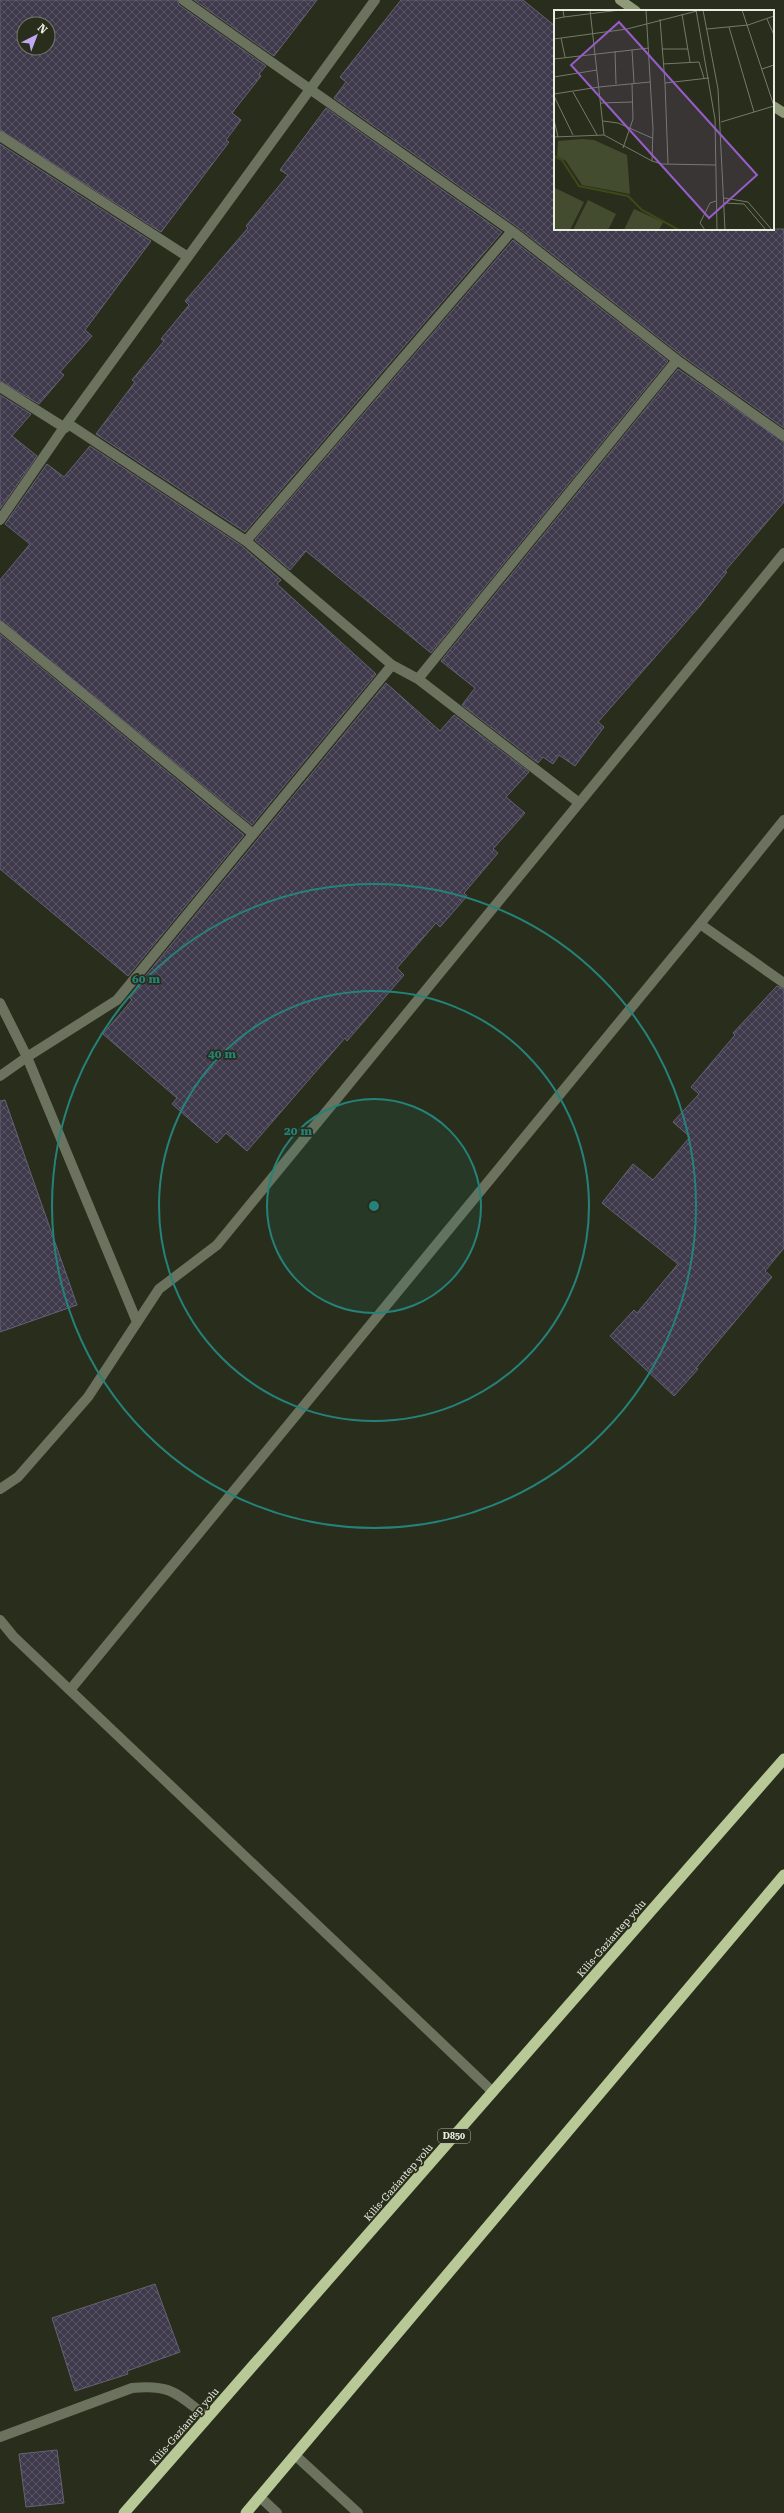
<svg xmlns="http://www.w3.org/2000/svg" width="784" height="2513" viewBox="0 0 784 2513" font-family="'Roboto Serif',serif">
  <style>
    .building { fill: url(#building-cross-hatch); stroke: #676176; fill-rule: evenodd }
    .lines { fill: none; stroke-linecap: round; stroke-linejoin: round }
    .minor { stroke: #6b725d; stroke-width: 10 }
    .tertiary { stroke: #6b725d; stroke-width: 10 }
    .secondary { stroke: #8f9a78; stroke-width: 10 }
    .trunk { stroke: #b8c896; stroke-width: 11 }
    .ring { fill: none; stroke: #25827a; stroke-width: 2 }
    .labels { text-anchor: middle; stroke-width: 3.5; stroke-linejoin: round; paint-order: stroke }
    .shield { fill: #282e1b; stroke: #afb4a6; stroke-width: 1 }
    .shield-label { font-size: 9px; font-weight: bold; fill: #e9ede1 }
    .street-label { font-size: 10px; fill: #e9ede1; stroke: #282e1b }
    .inset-river { fill: none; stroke: #3d4917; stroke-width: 2 }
    .inset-road { fill: none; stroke: #757a6a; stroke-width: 1 }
    .view { fill: #965cc8; fill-opacity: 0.15; stroke: #965cc8; stroke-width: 2 }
    .inset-edge { fill: none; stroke: #e9ede1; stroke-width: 2 }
    .centre { fill: #25827a; stroke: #282e1b; stroke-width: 2 }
    .ring-label { font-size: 12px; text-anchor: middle; font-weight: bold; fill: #25827a; stroke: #282e1b; stroke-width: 3.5; stroke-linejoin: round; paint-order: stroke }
  </style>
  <defs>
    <pattern id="building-cross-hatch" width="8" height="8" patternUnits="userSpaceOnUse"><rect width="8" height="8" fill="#3f394c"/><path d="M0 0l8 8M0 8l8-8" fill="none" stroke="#5b5666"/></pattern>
  </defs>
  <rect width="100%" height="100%" fill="#282e1b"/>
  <!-- building -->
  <path class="building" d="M0 0H177L179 5 266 66 259 74 261 76 232 113 241 120 226 140 229 142 161 232 0 130ZM24 24H48V48H24Z
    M194 0H317L274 56Z
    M401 0H523L555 26V229H784V428L681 355 516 226 334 98 346 82 340 77Z
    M326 108 502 232 245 532 96 434 135 382 132 380 164 341 161 339 189 305 185 301 248 228 246 226 288 175 280 170Z
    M0 144 151 241 85 330 92 336 60 372 64 375 39 404 0 381Z
    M513 240 668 361 431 653 306 551 290 570 255 540Z
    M678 369 784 442V502L725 571 727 572 699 607 598 722 604 727 575 766 559 755 553 764 543 757 538 763 462 705 475 688 441 661Z
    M0 395 31 414 12 436 37 456 0 509Z
    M90 446 242 546 281 580 277 584 376 674 252 825 0 620V580L30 544 5 524 47 464 64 477Z
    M0 634 244 835 128 976 0 869Z
    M386 683 440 731 454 715 529 772 506 797 525 813 493 849 498 853 464 893 467 896 440 927 436 923 397 968 404 975 347 1041 345 1038 247 1151 226 1133 217 1143 172 1104 177 1098 103 1034 132 1000 129 997 138 985Z
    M777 986 784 989V1248L765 1271 772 1277 696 1368 698 1369 674 1396 610 1336 634 1310 637 1313 678 1264 602 1203 633 1164 653 1180 690 1137 673 1122 699 1094 691 1087 735 1035 733 1033Z
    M5 1100 77 1305 0 1332V1101Z
    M155 2284 180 2352 127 2371 128 2374 75 2391 52 2318Z
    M57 2450 64 2503 26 2507 19 2454Z"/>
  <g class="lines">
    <!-- minor -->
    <path class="minor" d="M183 0 512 231 677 360 784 436
      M0 136 188 257
      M0 387 65 428
      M67 423 246 541 392 665 418 679 578 802
      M0 520 67 423 375 0
      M246 541 512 231
      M0 626 252 833
      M418 679 677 360
      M784 820 700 924 784 983
      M0 1003 27 1057 137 1322
      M0 1076 27 1057 117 1000 392 665
      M70 1690 700 924
      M0 2437 132 2388C172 2384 177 2394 207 2417"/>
    <!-- tertiary -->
    <path class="tertiary" d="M0 1489 18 1477 88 1397 159 1289 217 1245 784 553
      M0 1620 13 1636 493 2092
      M296 2456 358 2513
      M260 2497 277 2513"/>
    <!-- secondary -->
    <path class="secondary" d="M620 0 636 11
      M773 106 784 113"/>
    <!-- trunk -->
    <path class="trunk" d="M124 2513 784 1759
      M246 2513 784 1875"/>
  </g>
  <!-- distance rings -->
  <circle cx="374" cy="1206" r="107" fill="#25827a" fill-opacity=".12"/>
  <g class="ring">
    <circle cx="374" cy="1206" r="107"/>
    <circle cx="374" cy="1206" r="215"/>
    <circle cx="374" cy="1206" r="322"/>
  </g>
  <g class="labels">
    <!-- shield labels -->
    <rect class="shield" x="438" y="2129" width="32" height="14" rx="3"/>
    <g class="shield-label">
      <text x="454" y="2139">D850</text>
    </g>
    <!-- street labels -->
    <g class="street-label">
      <text transform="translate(611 1938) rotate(-49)" y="4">Kilis-Gaziantep yolu</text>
      <text transform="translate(398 2182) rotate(-49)" y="4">Kilis-Gaziantep yolu</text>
      <text transform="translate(184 2426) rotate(-49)" y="4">Kilis-Gaziantep yolu</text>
    </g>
  </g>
  <!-- overview -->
  <g transform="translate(554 10)">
    <rect width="220" height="220" fill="#282e1b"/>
    <path d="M28 129 40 130 73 145 76 184 28 175 12 151 3 146 4 131ZM1 178 30 192 16 220H0ZM34 190 62 204 54 220H19Z" fill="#444c30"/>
    <path d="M80 199 109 212 105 220H70Z" fill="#444c30"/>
    <path class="inset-river" d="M0 146 8 150 25 176 74 186 88 200 125 220"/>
    <path class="inset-road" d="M36 0 50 125M142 0 161 109 163 220M149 0 164 79 171 220M128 4 136 52M10 7 66 0M0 9 10 7 9 0M106 9 111 73 155 68M213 9 220 25M175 17 200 102M153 19 194 15 220 6M7 28 11 47M0 29 73 19 143 1M108 39H134M78 40 80 73M61 41 62 74M0 49 95 38M109 54 145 52 150 68M208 59 220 55M0 67 43 60M111 73 114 154M45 77 96 72M19 82 43 125M0 84 45 77M0 86 19 125M47 93 78 92M0 110 4 127M49 111 64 113 98 128M167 112 220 96 188 0M0 127 50 125 98 151 99 119 92 0M69 138 79 109 78 74M98 151 108 154 162 155M170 188 194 192 218 220M170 193 190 194 212 220M151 220 146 213 156 193 162 191"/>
    <path class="view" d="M65 12 203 165 155 208 17 55Z"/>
    <rect width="220" height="220" class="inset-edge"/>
  </g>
  <circle cx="374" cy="1206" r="6" class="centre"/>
  <g class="ring-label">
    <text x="146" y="983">60 m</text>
    <text x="222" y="1058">40 m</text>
    <text x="298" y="1135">20 m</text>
  </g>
  <!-- north arrow -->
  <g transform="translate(36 36) rotate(42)"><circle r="19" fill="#282e1b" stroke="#757a6a"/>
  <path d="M0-3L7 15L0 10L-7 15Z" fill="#c1a8f3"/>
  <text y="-6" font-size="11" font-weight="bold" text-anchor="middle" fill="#e9ede1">N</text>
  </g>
</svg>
